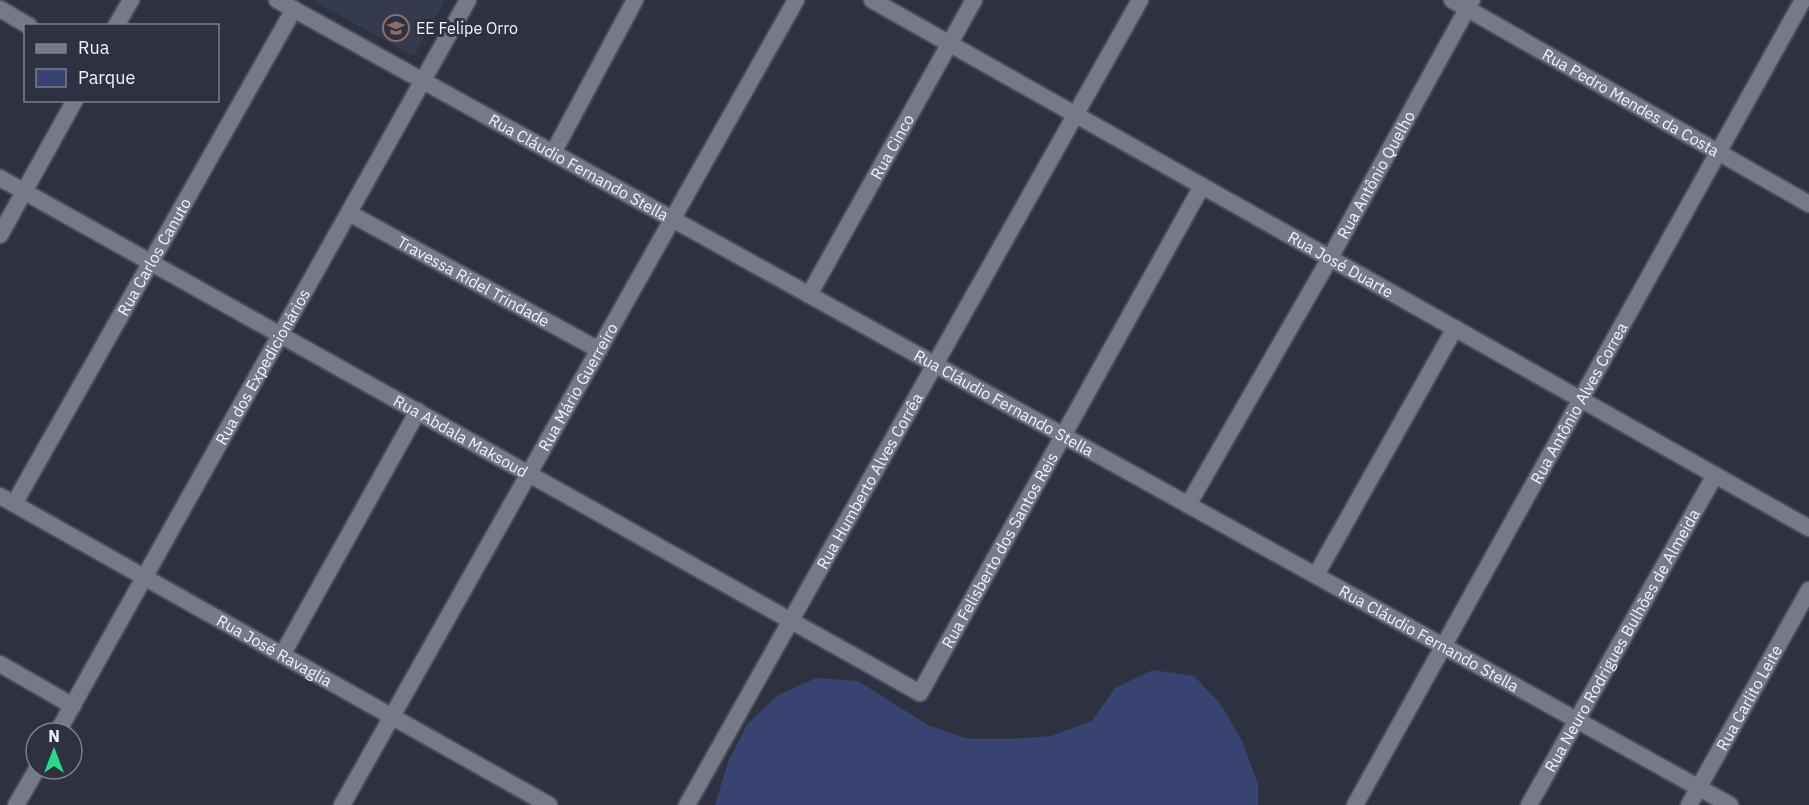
<svg xmlns="http://www.w3.org/2000/svg" width="1809" height="805" viewBox="0 0 1809 805" font-family="'IBM Plex Sans',sans-serif">
  <style>
    .built { fill: #353a4e }
    .green { fill: #394372 }
    .lines { fill: none; stroke-linecap: round; stroke-linejoin: round }
    .minor-casing { stroke: #4a4d5a; stroke-width: 20 }
    .minor { stroke: #75798a; stroke-width: 16 }
    .labels { text-anchor: middle; stroke-width: 6; stroke-linejoin: round; paint-order: stroke }
    .poi-label { font-size: 16px; fill: #f0f3fd; stroke: #2e3240; text-anchor: start }
    .street-label { font-size: 16px; fill: #f0f3fd; stroke: #2e3240 }
  </style>
  <rect width="100%" height="100%" fill="#2e3240"/>
  <!-- built -->
  <path class="built" d="M312 0H445L414 56Z"/>
  <!-- green -->
  <path class="green" d="M1153 670 1194 676 1222 706 1243 743 1258 784V805H715L728 762 748 723 778 695 816 678 858 681 928 725 968 739H1008L1051 736 1092 721 1115 688Z"/>
  <g class="lines">
    <defs>
      <g id="minor">
        <path id="s1" d="M277 0 1730 805"/>
        <path id="s2" d="M872 0 1809 528"/>
        <path id="s3" d="M1452 0 1809 204"/>
        <path d="M0 9 29 26"/>
        <path d="M116 26 131 0"/>
        <path d="M553 153 635 0"/>
        <path id="s4" d="M0 178 920 693 1202 186"/>
        <path id="s5" d="M349 213 599 350"/>
        <path d="M0 235 75 100"/>
        <path id="s6" d="M809 295 974 0"/>
        <path id="s7" d="M0 496 549 805"/>
        <path id="s8" d="M14 504 294 9"/>
        <path id="s9" d="M1188 505 1330 258 1472 0"/>
        <path d="M1316 575 1455 328"/>
        <path d="M282 655 418 411"/>
        <path d="M0 664 73 706"/>
        <path id="s10" d="M57 733 468 0"/>
        <path d="M16 805 37 769"/>
        <path id="s11" d="M342 805 796 0"/>
        <path id="s12" d="M687 805 1140 0"/>
        <path id="s13" d="M1355 805 1803 0"/>
        <path id="s14" d="M1529 805 1715 475"/>
        <path id="s15" d="M1689 805 1809 590"/>
      </g>
    </defs>
    <!-- minor casing -->
    <use href="#minor" class="minor-casing"/>
    <!-- minor -->
    <use href="#minor" class="minor"/>
  </g>
  <!-- icons -->
  <defs>
    <symbol id="school-ring" viewBox="-11 -11 22 22"><circle r="9.5" fill="#2e3240" stroke="#8d6e63" stroke-width="1.5"/><path d="M0-5L7-2L0 1L-7-2ZM-4 1L0 2.5L4 1V4Q0 6-4 4Z" fill="#8d6e63"/></symbol>
  </defs>
  <g fill-rule="evenodd">
    <use href="#school-ring" x="381" y="13" width="30" height="30"/>
  </g>
  <g class="labels">
    <!-- poi labels -->
    <g class="poi-label">
      <text x="416" y="34">EE Felipe Orro</text>
    </g>
    <!-- street labels -->
    <g class="street-label">
      <text dy="6" stroke="none"><textPath href="#s3" startOffset="206">Rua Pedro Mendes da Costa</textPath></text>
      <text dy="6" stroke="none"><textPath href="#s6" startOffset="170">Rua Cinco</textPath></text>
      <text dy="6" stroke="none"><textPath href="#s1" startOffset="345">Rua Cláudio Fernando Stella</textPath></text>
      <text dy="6" stroke="none"><textPath href="#s9" startOffset="380">Rua Antônio Quelho</textPath></text>
      <text dy="6" stroke="none"><textPath href="#s8" startOffset="284">Rua Carlos Canuto</textPath></text>
      <text dy="6" stroke="none"><textPath href="#s2" startOffset="538">Rua José Duarte</textPath></text>
      <text dy="6" stroke="none"><textPath href="#s5" startOffset="142">Travessa Ridel Trindade</textPath></text>
      <text dy="6" stroke="none"><textPath href="#s10" startOffset="420">Rua dos Expedicionários</textPath></text>
      <text dy="6" stroke="none"><textPath href="#s11" startOffset="480">Rua Mário Guerreiro</textPath></text>
      <text dy="6" stroke="none"><textPath href="#s13" startOffset="460">Rua Antônio Alves Correa</textPath></text>
      <text dy="6" stroke="none"><textPath href="#s1" startOffset="831">Rua Cláudio Fernando Stella</textPath></text>
      <text dy="6" stroke="none"><textPath href="#s4" startOffset="528">Rua Abdala Maksoud</textPath></text>
      <text dy="6" stroke="none"><textPath href="#s12" startOffset="372">Rua Humberto Alves Corrêa</textPath></text>
      <text dy="6" stroke="none"><textPath href="#s4" startOffset="1218">Rua Felisberto dos Santos Reis</textPath></text>
      <text dy="6" stroke="none"><textPath href="#s1" startOffset="1317">Rua Cláudio Fernando Stella</textPath></text>
      <text dy="6" stroke="none"><textPath href="#s14" startOffset="189">Rua Neuro Rodrigues Bulhões de Almeida</textPath></text>
      <text dy="6" stroke="none"><textPath href="#s7" startOffset="315">Rua José Ravaglia</textPath></text>
      <text dy="6" stroke="none"><textPath href="#s15" startOffset="123">Rua Carlito Leite</textPath></text>
    </g>
  </g>
  <!-- legend -->
  <rect x="24" y="24" width="195" height="78" fill="#2e3240" stroke="#7c7f8c" stroke-width="1.5"/>
  <rect x="36" y="44" width="30" height="9" fill="#75798a" stroke="#7c7f8c" stroke-width="1.5"/>
  <text x="78" y="54" font-size="18" fill="#f0f3fd">Rua</text>
  <rect x="36" y="69" width="30" height="18" fill="#394372" stroke="#7c7f8c" stroke-width="1.5"/>
  <text x="78" y="84" font-size="18" fill="#f0f3fd">Parque</text>
  <!-- north arrow -->
  <g transform="translate(54 751)"><circle r="28" fill="#2e3240" stroke="#7c7f8c" stroke-width="1.5"/>
  <path d="M0-4.5L10 22L0 15L-10 22Z" fill="#2dd884"/>
  <text y="-9" font-size="16" font-weight="bold" text-anchor="middle" fill="#f0f3fd">N</text>
  </g>
</svg>
